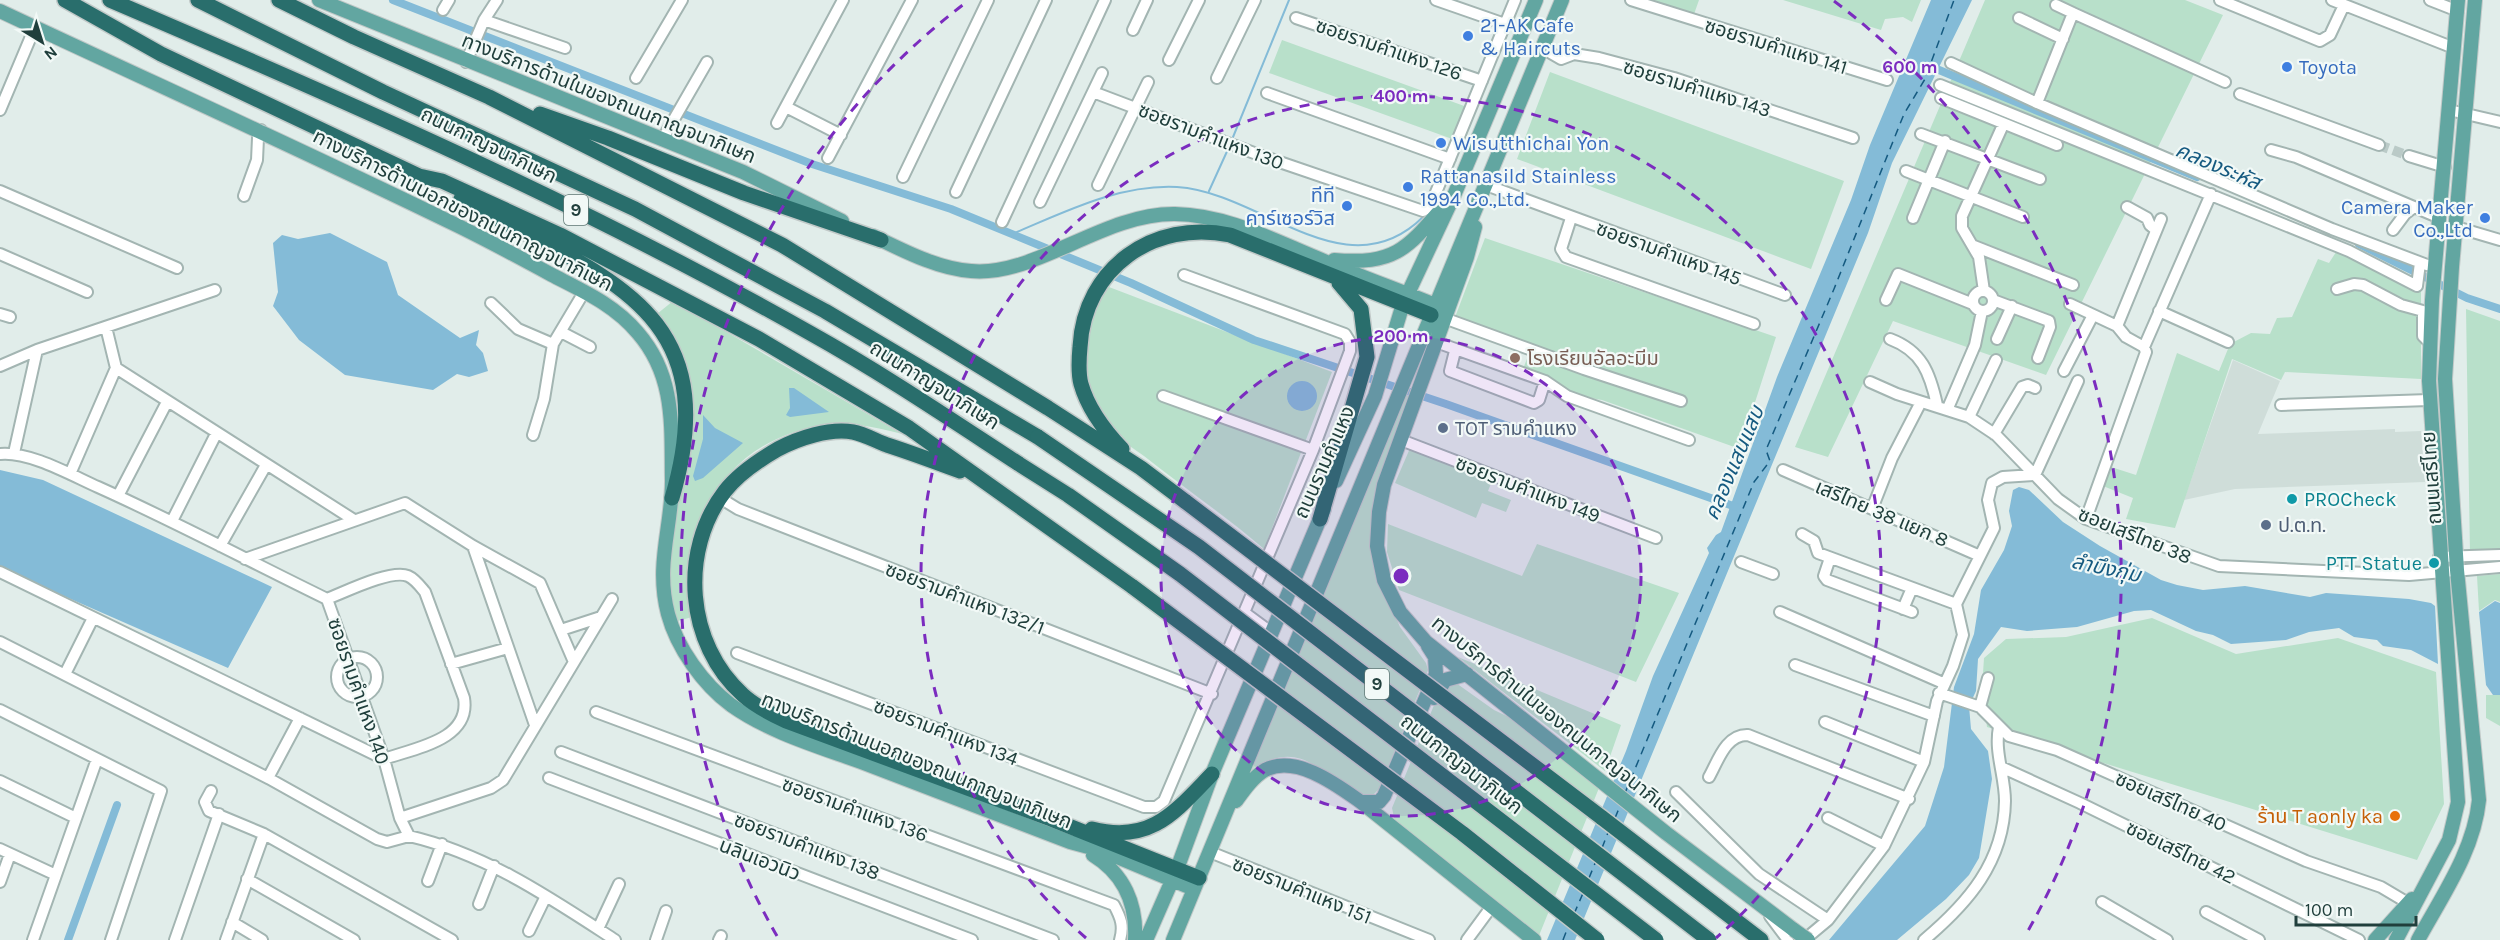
<svg xmlns="http://www.w3.org/2000/svg" width="2500" height="940" viewBox="0 0 2500 940" font-family="Karla,'Noto Sans Thai',sans-serif">
  <style>
    .built { fill: #cfddd9 }
    .green { fill: #b8e0ca }
    .water { fill: #84bbd7 }
    .lines { fill: none; stroke-linecap: round; stroke-linejoin: round }
    .stream { stroke: #84bbd7; stroke-width: 2 }
    .canal { stroke: #84bbd7; stroke-width: 8 }
    .ferry { stroke: #155a80; stroke-width: 1.5; stroke-dasharray: 8 6; stroke-linecap: butt }
    .minor-tunnel { stroke: #bacac7; stroke-width: 10; stroke-dasharray: 10 5; stroke-linecap: butt }
    .minor-casing { stroke: #a3b5b2; stroke-width: 14 }
    .major-casing { stroke: #c1c9c8; stroke-width: 16 }
    .highway-casing { stroke: #c1c9c8; stroke-width: 18 }
    .minor { stroke: #fff; stroke-width: 10 }
    .major { stroke: #62a6a1; stroke-width: 14 }
    .highway { stroke: #296e6c; stroke-width: 15 }
    .major-bridge-casing { stroke: #c1c9c8; stroke-width: 16; stroke-linecap: butt }
    .highway-bridge-casing { stroke: #c1c9c8; stroke-width: 18; stroke-linecap: butt }
    .major-bridge { stroke: #62a6a1; stroke-width: 14 }
    .highway-bridge { stroke: #296e6c; stroke-width: 15 }
    .ring { fill: none; stroke: #7b2cbf; stroke-width: 3; stroke-dasharray: 10 8 }
    .shop-dot { fill: #3f7fe0; stroke: #f2f9f7; stroke-width: 2 }
    .education-dot { fill: #8d6e63; stroke: #f2f9f7; stroke-width: 2 }
    .service-dot { fill: #5c6f8a; stroke: #f2f9f7; stroke-width: 2 }
    .culture-dot { fill: #0f9aa8; stroke: #f2f9f7; stroke-width: 2 }
    .food-dot { fill: #e8710a; stroke: #f2f9f7; stroke-width: 2 }
    .labels { text-anchor: middle; stroke-width: 4.5; stroke-linejoin: round; paint-order: stroke }
    .shield { fill: #f2f9f7; stroke: #5f7774; stroke-width: 1.5 }
    .shield-label { font-size: 18px; font-weight: bold; fill: #203f3c }
    .shop-label { font-size: 20px; fill: #366cbe; stroke: #f2f9f7; text-anchor: start }
    .street-label { font-size: 20px; fill: #203f3c; stroke: #f2f9f7 }
    .education-label { font-size: 20px; fill: #785e54; stroke: #f2f9f7; text-anchor: start }
    .service-label { font-size: 20px; fill: #4e5e75; stroke: #f2f9f7; text-anchor: start }
    .culture-label { font-size: 20px; fill: #0d838f; stroke: #f2f9f7; text-anchor: start }
    .food-label { font-size: 20px; fill: #c56008; stroke: #f2f9f7; text-anchor: end }
    .water-label { font-size: 21px; font-style: italic; fill: #155a80; stroke: #f2f9f7 }
    .centre { fill: #7b2cbf; stroke: #f2f9f7; stroke-width: 3 }
    .ring-label { font-size: 18px; text-anchor: middle; font-weight: bold; fill: #7b2cbf; stroke: #f2f9f7; stroke-width: 4.5; stroke-linejoin: round; paint-order: stroke }
  </style>
  <rect width="100%" height="100%" fill="#e1edea"/>
  <!-- built -->
  <path class="built" d="M2233 360 2280 381 2258 434 2395 429V432L2421 431 2425 482 2235 489 2184 500Z"/>
  <!-- green -->
  <path class="green" d="M1654 0H1699L1693 17 1652 6Z
    M1783 0H1921L1912 22 1903 17 1885 19 1881 30Z
    M1985 0H2185L2223 15 2046 375 1893 321 1828 457 1795 447Z
    M1282 40 1467 107 1455 140 1269 73Z
    M1550 72 1844 181 1811 269 1517 159Z
    M1485 238 1776 337 1740 449 1602 400 1568 394 1523 369 1531 348 1454 320Z
    M2338 249 2421 289V379L2285 372 2281 380 2232 359 2175 528 2126 519 2133 498 2103 486 2111 467 2136 475 2177 353 2219 371 2230 344 2251 333 2270 334 2277 318 2292 317 2318 259 2329 263Z
    M1109 287 1332 372 1264 549C1226 516 1184 488 1144 456 1135 449 1123 443 1115 434 1076 395 1076 328 1109 287Z
    M673 301 902 434C877 428 850 421 824 425 725 440 678 524 692 617L674 622 667 588 671 531 694 414 686 364 676 341 657 314Z
    M2466 309 2500 321V551L2470 553Z
    M1403 395 1411 396 1380 480 1381 581 1400 627 1426 663 1428 670 1379 789 1372 796C1323 793 1313 728 1247 772L1328 585 1365 485Z
    M1411 446 1492 481 1488 491 1511 500 1506 512 1482 503 1476 518 1395 483Z
    M1388 524 1522 576 1537 544 1679 593 1636 682 1399 590 1387 552Z
    M2500 574V602L2495 600 2479 611 2477 576Z
    M2152 618 2236 654 2338 638 2436 672 2444 804 2417 860 1987 727 1982 688 1984 658 2006 639 2066 637Z
    M1458 657 1621 725 1605 771Z
    M1456 683 1494 710 1513 719 1599 788 1538 938 1395 822 1392 808 1441 688Z
    M2486 695H2500V726L2486 718Z"/>
  <!-- water -->
  <path class="water" d="M1931 0H1972L1892 163 1868 233 1575 940H1547L1626 751 1653 676 1709 553 1707 548 1716 535 1721 532 1777 377 1851 200 1870 145Z
    M330 233 387 262 398 295 460 338 479 330 476 345 483 353 488 371 469 377 457 374 433 390 345 375 299 340 273 306 278 292 273 243 282 235 298 239Z
    M1287 396a15 15 0 1 1 30 0a15 15 0 1 1-30 0Z
    M789 388H794L829 412 790 417 786 415 790 408Z
    M703 415 715 428 743 443 703 478 695 481 693 476 703 439Z
    M0 470 43 480 272 587 228 668 0 568Z
    M2019 487 2029 490 2063 522 2100 546 2161 580 2177 585 2203 590 2245 586 2310 597 2326 593 2409 599 2431 603 2435 606 2438 664 2411 650 2383 646 2377 640 2354 637 2339 628 2309 632 2286 640 2231 644 2213 635 2196 631 2151 610 2134 611 2077 627 2027 631 2001 627 1978 659 1976 691 1969 706 1971 729 1988 751 1992 779 1979 858 1969 875 1946 899 1897 940H1829L1925 826 1944 767 1954 687 1974 634 1981 590 2004 550 2012 526 2009 511 2013 490Z
    M2495 601 2500 603V695H2493L2486 685 2479 612Z"/>
  <g class="lines">
    <!-- stream -->
    <path class="stream" d="M1231 142 1289 0
      M1209 191 1229 147
      M1012 234C1065 212 1119 184 1177 187 1261 192 1346 293 1423 217"/>
    <!-- canal -->
    <path class="canal" d="M393 0 812 164 951 209 1131 283 1254 340 1446 404 1736 507
      M1927 65 2197 177
      M2359 244 2467 298 2500 309
      M68 940 117 805"/>
    <!-- ferry -->
    <path class="ferry" d="M1625 793 1754 482 1770 461 1766 450 1834 289 1904 114 1925 79 1954 0
      M1615 818 1620 806
      M1602 848 1609 830
      M1589 878 1596 861
      M1574 914 1584 891
      M1563 940 1568 927"/>
    <!-- minor-tunnel -->
    <path class="minor-tunnel" d="M2379 145 2409 156"/>
    <defs>
      <path id="minor" d="M1436 0 1505 24
        M1631 0 1887 80
        M2220 0 2320 41 2330 35 2344 5
        M2332 0 2454 48
        M2430 0 2458 11
        M2056 5 2073 13
        M443 10 449 0
        M1296 18 1482 81
        M2019 18 2063 39
        M484 20 565 48
        M1133 30 1147 0
        M1542 48 1561 59 1574 54 1599 58 1674 78 1853 138
        M1169 60 1199 0
        M466 62 484 20 497 0
        M1951 63 2037 103 2332 229 2427 265
        M636 78 682 0
        M1217 78 1255 0
        M1940 85 2349 251 2417 286 2420 263
        M1093 92 1262 156 1423 211 1430 207 1515 0
        M1267 93 1450 159
        M2240 94 2379 145
        M1941 98 2057 145
        M2037 103 2073 13 2225 82
        M786 107 841 135
        M0 110 35 27
        M2449 110 2500 122
        M777 123 843 0
        M1921 134 2040 179
        M662 140 707 62
        M2271 150 2296 157 2440 218
        M2409 156 2445 167
        M828 158 912 0
        M1906 171 2023 217
        M903 177 988 0
        M1098 185 1148 82
        M1486 185 1785 295
        M0 191 177 268
        M956 192 1046 0
        M244 196 257 160 258 138 261 130
        M1040 202 1102 73
        M2127 207 2147 218 2150 225 2156 230
        M1571 218 1561 249 1566 257 1754 324
        M1913 218 1945 141
        M1002 222 1105 0
        M2456 227 2500 240
        M2393 230 2405 214 2414 207
        M1974 246 2073 285
        M0 254 87 292
        M2337 289 2354 284 2363 285 2401 305 2423 311V336L2429 342
        M1984 291 1979 257 1962 228V216L2003 125
        M1973 301a10 10 0 1 1 20 0a10 10 0 1 1-20 0Z
        M1886 300 1898 274 1973 304
        M1993 300 2049 321 2050 327 2038 358
        M491 303 518 329 553 344
        M2070 304 2117 326 2126 337 2144 347 2146 352 2086 519
        M2159 311 2228 342
        M0 314 10 317
        M1444 318 1584 369 1681 401
        M2117 326 2161 219
        M561 332 590 347
        M1890 339C1922 351 1930 373 1937 405
        M1997 339 2012 306
        M1436 342 1545 381 1567 396 1689 440
        M2144 347 2211 194
        M1455 351 1450 371 1534 403 1539 400 1545 381
        M0 366 37 350 215 290
        M116 368 354 520
        M2064 371 2093 315
        M1870 382 1897 394 1969 417 1996 435 2058 499 2086 519 2219 566 2409 575 2500 567
        M1163 396 1313 450
        M2281 405 2429 400
        M1948 408 1975 345 1982 311
        M1969 417 1996 360
        M1994 434 2022 387 2028 385 2035 388
        M533 435 544 399 553 344 584 292
        M1401 440 1656 538
        M14 453 37 350
        M0 454C29 451 71 475 98 487 176 522 251 562 327 599L384 759 400 818 409 836C486 854 549 897 615 940
        M1783 470 1980 556
        M70 474 116 368 106 327
        M118 496 167 402
        M720 498 738 509 1212 694
        M1872 509 1892 458 1921 402
        M172 521 216 434
        M1802 534 1814 541 1818 553 1956 604
        M220 546 266 465
        M473 546 535 725
        M2439 557 2500 555
        M1830 558 1824 576 1827 580 1912 612
        M245 559 405 503 473 546 540 583 574 662
        M1741 562 1773 574
        M0 572 384 759C415 748 471 740 464 698L425 592C420 586 415 579 408 576 391 569 345 592 327 599
        M1903 609 1912 588
        M1780 612 1943 683
        M1245 613 1272 633
        M561 630 601 617
        M0 642 268 778 377 839 387 842 409 836
        M737 653 1144 807H1156L1164 801 1313 450 1350 351V342L1345 334 1184 275
        M337 677a20 20 0 1 1 40 0a20 20 0 1 1-40 0Z
        M451 664 508 648
        M1795 665 1934 716
        M65 674 93 618
        M1939 693 1980 707 2009 736 2057 750 2306 861 2381 887 2408 903
        M1980 707 1988 678
        M0 710 161 791 111 940
        M596 712 1114 905C1121 918 1124 926 1120 940
        M1825 722 1924 762
        M561 752 1053 940
        M2001 767 2080 803 2359 940
        M1709 777C1718 761 1726 734 1748 735L1909 799
        M268 778 300 718
        M549 778 972 940
        M0 781 76 818
        M211 791 205 802 209 811 264 834 452 940
        M1676 792 1759 874 1828 920 1884 846 1924 762 1937 701 1953 666 1963 635 1956 604 1994 528 1988 500 1992 483 2003 477 2035 475 2078 381
        M400 818 491 788 503 780 612 599
        M1828 818 1884 846
        M0 849 56 875
        M1210 852 1429 940
        M247 879 354 940
        M428 881 442 844
        M0 882 10 854
        M2102 902 2167 940
        M479 904 494 866
        M2206 912 2259 940
        M1770 916 1788 940
        M232 922 262 940
        M598 929 619 884
        M529 931 546 896
        M33 940 97 759
        M175 940 219 814
        M226 940 264 834
        M656 940 666 911
        M719 940 721 936
        M1467 940 1492 906
        M1804 940 1828 920
        M1924 940C1968 903 2004 862 2005 801 2005 776 1994 752 1999 727"/>
      <path id="major" d="M319 0 743 172 842 221
        M0 11C149 81 298 148 446 220 482 237 517 256 552 275 583 291 615 305 638 333 676 377 671 427 672 481 672 528 655 564 668 614 677 648 703 684 731 705 769 732 817 746 861 762 930 789 1000 815 1070 842L1103 851 1194 889
        M1475 227 1467 257 1384 485 1379 512 1377 546 1384 580 1400 612 1426 642 1666 833 1794 930
        M873 236C902 250 938 269 971 271 1036 277 1103 213 1175 214 1226 215 1271 239 1317 258 1356 275 1396 289 1435 305
        M1334 260C1395 265 1407 249 1444 206
        M1336 481 1375 396 1403 304 1455 193 1536 0
        M1434 698 1445 680 1467 674
        M1236 801C1244 790 1253 777 1265 770 1296 754 1337 785 1361 802L1534 940
        M1361 802H1379L1384 796 1436 674 1435 657 1428 646
        M1093 855C1124 874 1137 904 1135 940
        M1146 940 1177 869 1212 774 1324 509
        M1173 940 1562 0
        M2375 940 2412 899
        M2396 940 2449 840 2458 802 2429 381 2432 300 2458 0
        M2418 940C2442 896 2474 851 2479 800L2457 570 2445 379 2452 267 2475 0"/>
      <path id="highway" d="M65 0 161 54 419 176 442 181 560 235 759 339 909 428 1133 587
        M110 0C349 102 584 205 810 333 882 373 950 419 1019 464
        M198 0 383 92 635 209 825 311 1038 437
        M279 0 354 37 489 97 782 245 1048 408 1141 468 1186 502
        M540 114 608 138 744 193 881 240
        M461 199C598 276 729 305 672 498
        M1122 449C1104 430 1088 409 1081 384 1078 373 1079 358 1080 347 1084 268 1154 219 1230 235L1431 315
        M960 471C936 462 912 453 887 445 876 441 864 434 853 432 829 428 799 438 778 449 759 460 739 473 725 491 679 551 686 644 743 695 755 706 771 714 786 721L1051 819 1199 878
        M1320 519 1367 357 1361 309 1339 283
        M1601 817 1761 940
        M1092 829C1151 844 1175 812 1212 774"/>
    </defs>
    <!-- minor casing -->
    <use href="#minor" class="minor-casing"/>
    <!-- major casing -->
    <use href="#major" class="major-casing"/>
    <!-- highway casing -->
    <use href="#highway" class="highway-casing"/>
    <!-- minor -->
    <use href="#minor" class="minor"/>
    <!-- major -->
    <use href="#major" class="major"/>
    <!-- highway -->
    <use href="#highway" class="highway"/>
    <defs>
      <path id="major-bridge" d="M1794 930 1808 940"/>
      <path id="highway-bridge" d="M1038 437 1199 547 1709 940
        M1019 464 1068 495 1180 574 1656 940
        M1186 502 1601 817
        M1133 587 1462 833 1597 940"/>
    </defs>
    <!-- major-bridge casing -->
    <use href="#major-bridge" class="major-bridge-casing"/>
    <!-- highway-bridge casing -->
    <use href="#highway-bridge" class="highway-bridge-casing"/>
    <!-- major-bridge -->
    <use href="#major-bridge" class="major-bridge"/>
    <!-- highway-bridge -->
    <use href="#highway-bridge" class="highway-bridge"/>
  </g>
  <!-- distance rings -->
  <circle cx="1401" cy="576" r="240" fill="#7b2cbf" fill-opacity=".12"/>
  <g class="ring">
    <circle cx="1401" cy="576" r="240"/>
    <path d="M1086 938A480 480 0 1 1 1716 938"/>
    <path d="M777 936A720 720 0 0 1 968 1M1834 1A720 720 0 0 1 2025 936"/>
  </g>
  <!-- markers -->
  <g class="shop-dot">
    <circle cx="1468" cy="36" r="6"/>
    <circle cx="2287" cy="67" r="6"/>
    <circle cx="1441" cy="143" r="6"/>
    <circle cx="1408" cy="187" r="6"/>
    <circle cx="1347" cy="206" r="6"/>
    <circle cx="2485" cy="218" r="6"/>
  </g>
  <circle class="education-dot" cx="1515" cy="358" r="6"/>
  <g class="service-dot">
    <circle cx="1443" cy="428" r="6"/>
    <circle cx="2266" cy="525" r="6"/>
  </g>
  <g class="culture-dot">
    <circle cx="2292" cy="499" r="6"/>
    <circle cx="2434" cy="563" r="6"/>
  </g>
  <circle class="food-dot" cx="2395" cy="816" r="6"/>
  <g class="labels">
    <!-- shield labels -->
    <g class="shield">
      <rect x="564" y="195" width="24" height="30" rx="4.5"/>
      <rect x="1365" y="669" width="24" height="30" rx="4.5"/>
    </g>
    <g class="shield-label">
      <text x="576" y="216">9</text>
      <text x="1377" y="690">9</text>
    </g>
    <!-- shop labels -->
    <g class="shop-label">
      <text x="1480" y="32">21-AK Cafe<tspan x="1480" dy="23">&amp; Haircuts</tspan></text>
      <text x="2299" y="74">Toyota</text>
      <text x="1453" y="150">Wisutthichai Yon</text>
      <text x="1420" y="183">Rattanasild Stainless<tspan x="1420" dy="23">1994 Co.,Ltd.</tspan></text>
      <text x="1335" y="202" text-anchor="end">ทีที<tspan x="1335" dy="23">คาร์เซอร์วิส</tspan></text>
      <text x="2473" y="214" text-anchor="end">Camera Maker<tspan x="2473" dy="23">Co.,Ltd</tspan></text>
    </g>
    <!-- street labels -->
    <g class="street-label">
      <text transform="translate(1776 46) rotate(17)" y="7">ซอยรามคำแหง 141</text>
      <text transform="translate(1389 49) rotate(19)" y="7">ซอยรามคำแหง 126</text>
      <text transform="translate(1697 88) rotate(17)" y="7">ซอยรามคำแหง 143</text>
      <text transform="translate(609 98) rotate(22)" y="7">ทางบริการด้านในของถนนกาญจนาภิเษก</text>
      <text transform="translate(1211 136) rotate(21)" y="7">ซอยรามคำแหง 130</text>
      <text transform="translate(489 145) rotate(26)" y="7">ถนนกาญจนาภิเษก</text>
      <text transform="translate(463 210) rotate(27)" y="7">ทางบริการด้านนอกของถนนกาญจนาภิเษก</text>
      <text transform="translate(1669 253) rotate(20)" y="7">ซอยรามคำแหง 145</text>
      <text transform="translate(935 385) rotate(32)" y="7">ถนนกาญจนาภิเษก</text>
      <text transform="translate(1324 462) rotate(-66)" y="7">ถนนรามคำแหง</text>
      <text transform="translate(2431 478) rotate(-94)" y="7">ถนนเสรีไทย</text>
      <text transform="translate(1528 489) rotate(21)" y="7">ซอยรามคำแหง 149</text>
      <text transform="translate(1882 513) rotate(23)" y="7">เสรีไทย 38 แยก 8</text>
      <text transform="translate(2135 535) rotate(22)" y="7">ซอยเสรีไทย 38</text>
      <text transform="translate(965 598) rotate(21)" y="7">ซอยรามคำแหง 132/1</text>
      <text transform="translate(359 691) rotate(71)" y="7">ซอยรามคำแหง 140</text>
      <text transform="translate(1557 719) rotate(39)" y="7">ทางบริการด้านในของถนนกาญจนาภิเษก</text>
      <text transform="translate(946 732) rotate(21)" y="7">ซอยรามคำแหง 134</text>
      <text transform="translate(917 760) rotate(22)" y="7">ทางบริการด้านนอกของถนนกาญจนาภิเษก</text>
      <text transform="translate(1462 764) rotate(38)" y="7">ถนนกาญจนาภิเษก</text>
      <text transform="translate(2171 801) rotate(24)" y="7">ซอยเสรีไทย 40</text>
      <text transform="translate(855 809) rotate(20)" y="7">ซอยรามคำแหง 136</text>
      <text transform="translate(807 846) rotate(21)" y="7">ซอยรามคำแหง 138</text>
      <text transform="translate(2181 852) rotate(26)" y="7">ซอยเสรีไทย 42</text>
      <text transform="translate(760 859) rotate(21)" y="7">นลินเอวนิว</text>
      <text transform="translate(1302 890) rotate(22)" y="7">ซอยรามคำแหง 151</text>
    </g>
    <!-- education labels -->
    <g class="education-label">
      <text x="1527" y="365">โรงเรียนอัลอะมีม</text>
    </g>
    <!-- service labels -->
    <g class="service-label">
      <text x="1455" y="435">TOT รามคำแหง</text>
      <text x="2278" y="532">ป.ต.ท.</text>
    </g>
    <!-- culture labels -->
    <g class="culture-label">
      <text x="2304" y="506">PROCheck</text>
      <text x="2422" y="570" text-anchor="end">PTT Statue</text>
    </g>
    <!-- food labels -->
    <g class="food-label">
      <text x="2383" y="823">ร้าน T aonly ka</text>
    </g>
    <!-- water labels -->
    <g class="water-label">
      <text transform="translate(2218 166) rotate(23)" y="7">คลองระหัส</text>
      <text transform="translate(1734 463) rotate(-67)" y="7">คลองแสนแสบ</text>
      <text transform="translate(2106 568) rotate(12)" y="7">ลำบึงกุ่ม</text>
    </g>
  </g>
  <circle cx="1401" cy="576" r="9" class="centre"/>
  <g class="ring-label">
    <text x="1910" y="73">600 m</text>
    <text x="1401" y="102">400 m</text>
    <text x="1401" y="342">200 m</text>
  </g>
  <!-- north arrow -->
  <g transform="translate(42 42) rotate(142)" stroke="#f2f9f7" stroke-width="4.5" paint-order="stroke">
  <path d="M0-4.5L10 22L0 15L-10 22Z" fill="#203f3c"/>
  <text y="-9" font-size="16" font-weight="bold" text-anchor="middle" fill="#203f3c">N</text>
  </g>
  <!-- scale -->
  <path d="M2296 916v9h120v-9" fill="none" stroke="#203f3c" stroke-width="3"/>
  <text x="2305" y="916" font-size="18" fill="#203f3c" stroke="#f2f9f7" stroke-width="4.5" paint-order="stroke">100 m</text>
</svg>
